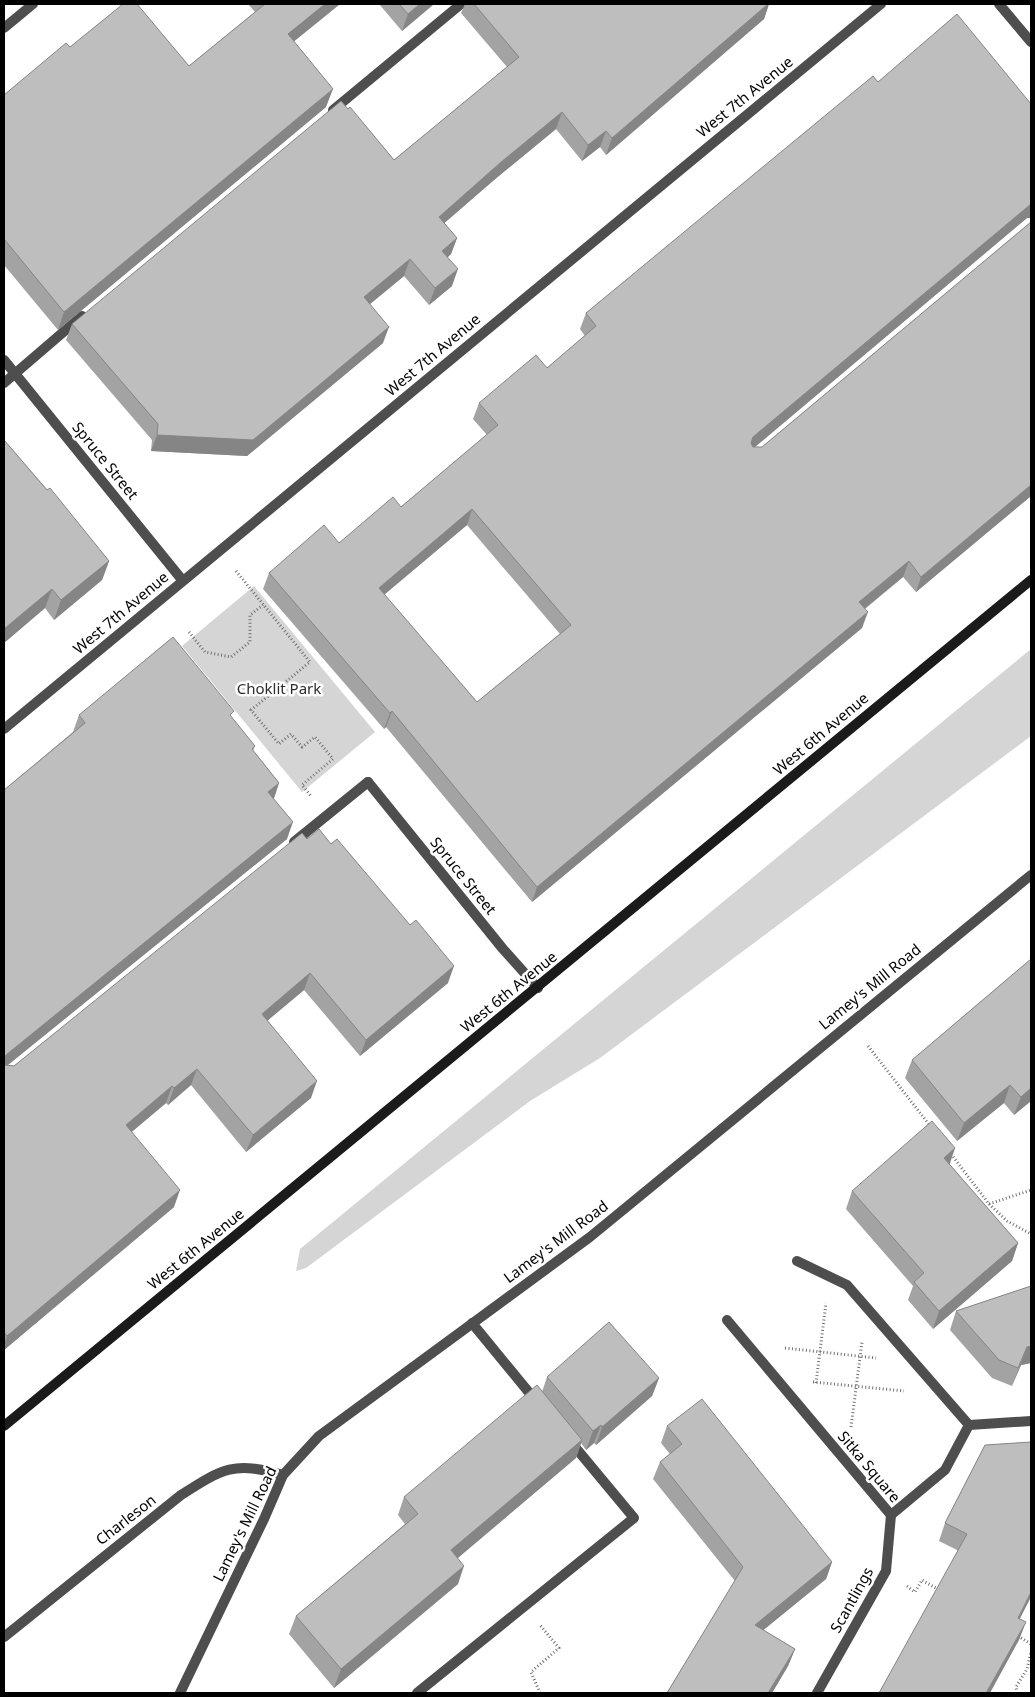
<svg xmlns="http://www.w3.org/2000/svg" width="1035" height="1697" viewBox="0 0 1035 1697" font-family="'Noto Sans',sans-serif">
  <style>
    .green { fill: #d5d5d5 }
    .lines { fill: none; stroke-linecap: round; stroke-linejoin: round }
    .path { stroke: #707070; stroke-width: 3; stroke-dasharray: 1 2.5; stroke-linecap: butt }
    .lane { stroke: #4e4e4e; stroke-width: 10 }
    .street { stroke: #4e4e4e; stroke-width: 10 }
    .secondary { stroke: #1b1b1b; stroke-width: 10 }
    .wall { fill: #a3a3a3; fill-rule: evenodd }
    .shaded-wall { fill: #858585 }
    .building { fill: #bebebe; stroke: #858585; fill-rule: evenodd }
    .labels { text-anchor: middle; stroke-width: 5; stroke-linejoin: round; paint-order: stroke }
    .street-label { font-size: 15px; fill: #000; stroke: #fff }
    .park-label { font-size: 15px; fill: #2c2c2c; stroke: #fff }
  </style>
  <rect width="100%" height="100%" fill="#fff"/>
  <!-- green -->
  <path class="green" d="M254 586 375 732 302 792 182 646Z
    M1031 649V736L600 1058 530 1101 306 1268 296 1271 300 1249Z"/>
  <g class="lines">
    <!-- path -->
    <path class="path" d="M236 571 310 662 251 710 279 744 291 734 302 747 315 737 333 759 302 785 311 796
      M189 632 205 652 231 657 250 642V615L263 605
      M868 1046 931 1127
      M951 1154 989 1204 1031 1190
      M989 1204 1007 1221 1031 1234
      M785 1348 876 1358
      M813 1382 904 1391
      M816 1383 826 1303
      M851 1427 862 1342
      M907 1586 915 1592 922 1580 939 1590
      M1018 1636 1031 1644
      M540 1693 531 1672 559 1648 540 1625
      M1017 1693 1016 1687 1027 1669 1031 1652"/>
    <!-- lane -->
    <path class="lane" d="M333 110 461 4
      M4 383 82 316
      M294 842 368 782
      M727 1320 891 1515 945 1470 969 1425 847 1285 797 1261
      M472 1323 536 1401
      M417 1693 634 1518 570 1441"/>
    <!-- street -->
    <path class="street" d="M999 4 1031 42
      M4 28 33 4
      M4 360 183 581
      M4 729 881 4
      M368 782 503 949 538 988
      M969 1425 1031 1421
      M4 1637 181 1495C223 1468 234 1461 283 1475
      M180 1693 264 1519 283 1475 319 1436 590 1237 1031 875
      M817 1693 886 1571 891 1515"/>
    <!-- secondary -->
    <path class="secondary" d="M4 1426 1031 580"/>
  </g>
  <!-- wall -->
  <path class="wall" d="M248 4H340L294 41 326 107 58 330 4 265V95L70 47 189 66 255 12Z
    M379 4H434L402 31Z
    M465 4H769L764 19 606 155 600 147 582 161 556 129 494 180 444 223 457 238 451 254 448 257 452 286 429 305 404 276 370 304 383 343 247 456 151 451 152 440 66 340 72 324 348 109 394 160 507 67 461 13Z
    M878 82 1031 104V218H1027L754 447H762L1031 222V496L916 592 903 577 865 609 862 628 532 902 386 727 384 729 263 589 269 573 339 543 401 507 487 435 473 419 479 403 547 368 585 336 580 329 586 313ZM467 525 560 634 477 702 384 595Z
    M4 440 109 561 102 580 54 620 45 608 4 643Z
    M79 715 232 718 255 746 253 751 279 783 274 799 287 839 8 1065 14 1066 307 839 448 983 360 1056 304 990 267 1021 311 1098 246 1152 191 1085 168 1105 166 1103 131 1132 174 1207 4 1350V790L73 732Z
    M1031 959V1101L1014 1115 1004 1103 957 1141 905 1078 912 1060Z
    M955 1148 949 1164 1018 1243 1012 1261 933 1329 908 1300 913 1286 846 1209 852 1191Z
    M1031 1286V1363L1021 1365 1012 1386 992 1378 950 1330 956 1311Z
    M547 1377 659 1378 652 1396 596 1445 594 1443 586 1450 581 1443 576 1458 457 1558 458 1584 334 1688 289 1634 296 1616 405 1524 398 1515 404 1497 542 1392Z
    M667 1426 832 1562 826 1579 763 1630 795 1649 788 1666 772 1693H667L735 1581 653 1479 660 1462 670 1454 661 1443Z
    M985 1445 1020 1619 1019 1640 957 1550 939 1541 945 1523Z"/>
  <!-- shaded-wall -->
  <path class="shaded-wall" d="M325 4H340L281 52 288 34Z
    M420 4H434L402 31 408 14Z
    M768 4H769L764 19 606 155 612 138Z
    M333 89 326 107 58 330 64 312Z
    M562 112 556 129 494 180 433 233 439 217 500 163Z
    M606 131 600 147 582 161 588 145Z
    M1031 204V218H1027L748 453 753 437Z
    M457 238 451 254 436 267 442 251Z
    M410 259 404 276 358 314 364 297Z
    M458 269 452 286 429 305 435 288Z
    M389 327 383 343 247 456 151 451 157 435Z
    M1031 485V496L916 592 921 577Z
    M472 509 467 525 373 604 379 588Z
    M109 561 102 580 54 620 61 600Z
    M909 561 903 577 853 618 859 602Z
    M52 589 45 608 4 643V629Z
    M868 612 862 628 532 902 537 887Z
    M392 711 386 727 384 729 390 713Z
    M279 783 273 800 268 792Z
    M293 822 287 839 4 1068V1060L6 1055Z
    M454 966 448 983 360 1056 366 1040Z
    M310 973 304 990 255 1031 262 1014Z
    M197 1069 191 1085 168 1105 174 1088Z
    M317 1081 311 1098 246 1152 253 1135Z
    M1010 1085 1004 1103 957 1141 964 1123Z
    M172 1086 166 1103 120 1142 126 1125Z
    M1031 1088V1101L1014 1115 1021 1097Z
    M955 1148 949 1166 944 1158Z
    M180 1190 174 1207 4 1350V1345L7 1336Z
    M1018 1243 1012 1261 933 1329 939 1311Z
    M1031 1346V1363L1021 1365 1012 1386 1027 1347Z
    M659 1378 652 1396 596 1445 602 1427Z
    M601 1425 594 1443 586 1450 593 1431Z
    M582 1440 576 1458 445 1569 451 1550Z
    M832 1562 826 1579 749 1642 755 1625Z
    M464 1566 458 1584 334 1688 341 1669Z
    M1031 1592V1597L1011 1636 1018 1618Z
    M1026 1622 1019 1640 990 1693H986Z
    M795 1649 788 1666 772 1693H768Z"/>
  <!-- building -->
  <path class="building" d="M123 4H137L189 66 265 4H325L288 34 333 89 64 312 4 239V95L66 43 70 47Z
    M399 4H420L408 14Z
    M474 4H768L612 138 606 131 588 145 562 112 500 163 439 217 457 238 442 251 458 269 435 288 410 259 364 297 389 327 253 440 157 435 158 424 72 324 341 101 348 109 350 107 394 160 519 57Z
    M957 14 1031 104V204L753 437 751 443 753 447H762L1031 222V485L921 577 909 561 859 602 868 612 537 887 392 711 390 713 269 573 324 525 339 543 393 497 401 507 498 425 479 403 536 355 547 368 596 326 586 313 873 76 878 82ZM472 509 571 625 477 702 379 588Z
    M4 440 47 490 50 488 109 561 61 600 52 589 4 629Z
    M173 637 234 711 230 715 255 746 252 749 279 783 268 792 293 822 6 1055 4 1060V790L85 723 79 715Z
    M319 829 331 844 337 839 410 925 416 920 454 966 366 1040 310 973 262 1014 317 1081 253 1135 197 1069 174 1088 172 1086 126 1125 180 1190 7 1336 4 1332V1062L5 1065 14 1066 302 833 307 839Z
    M1031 959V1088L1021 1097 1010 1085 964 1123 912 1060Z
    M932 1121 955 1148 944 1158 1018 1243 939 1311 914 1282 924 1273 852 1191Z
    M1031 1286V1346L1027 1347 1018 1368 999 1360 956 1311Z
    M609 1322 659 1378 602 1427 601 1425 593 1431 547 1377Z
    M537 1385 582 1440 451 1550 464 1566 341 1669 296 1616 418 1514 404 1497Z
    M702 1399 832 1562 755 1625 795 1649 768 1693H667L743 1567 660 1462 682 1444 667 1426Z
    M1031 1442V1592L1018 1618 1026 1622 986 1693H879L967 1534 945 1523 985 1445Z"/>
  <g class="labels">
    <!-- street labels -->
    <g class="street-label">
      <text transform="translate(745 97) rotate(-39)" y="5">West 7th Avenue</text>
      <text transform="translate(433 355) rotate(-40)" y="5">West 7th Avenue</text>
      <text transform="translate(105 461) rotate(51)" y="5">Spruce Street</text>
      <text transform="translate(121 613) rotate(-40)" y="5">West 7th Avenue</text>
      <text transform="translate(821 734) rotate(-40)" y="5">West 6th Avenue</text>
      <text transform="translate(463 876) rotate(51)" y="5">Spruce Street</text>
      <text transform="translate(870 987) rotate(-39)" y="5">Lamey's Mill Road</text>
      <text transform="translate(509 992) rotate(-39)" y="5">West 6th Avenue</text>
      <text transform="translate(556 1242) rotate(-37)" y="5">Lamey's Mill Road</text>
      <text transform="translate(196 1249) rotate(-39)" y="5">West 6th Avenue</text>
      <text transform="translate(869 1467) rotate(50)" y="5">Sitka Square</text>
      <text transform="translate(126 1520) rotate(-38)" y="5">Charleson</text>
      <text transform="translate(245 1524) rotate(-64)" y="5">Lamey's Mill Road</text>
      <text transform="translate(852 1600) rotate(-61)" y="5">Scantlings</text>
    </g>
    <!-- park labels -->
    <g class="park-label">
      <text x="279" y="694">Choklit Park</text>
    </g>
  </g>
  <!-- border -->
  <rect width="1035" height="1697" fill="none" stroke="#000000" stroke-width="10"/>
</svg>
